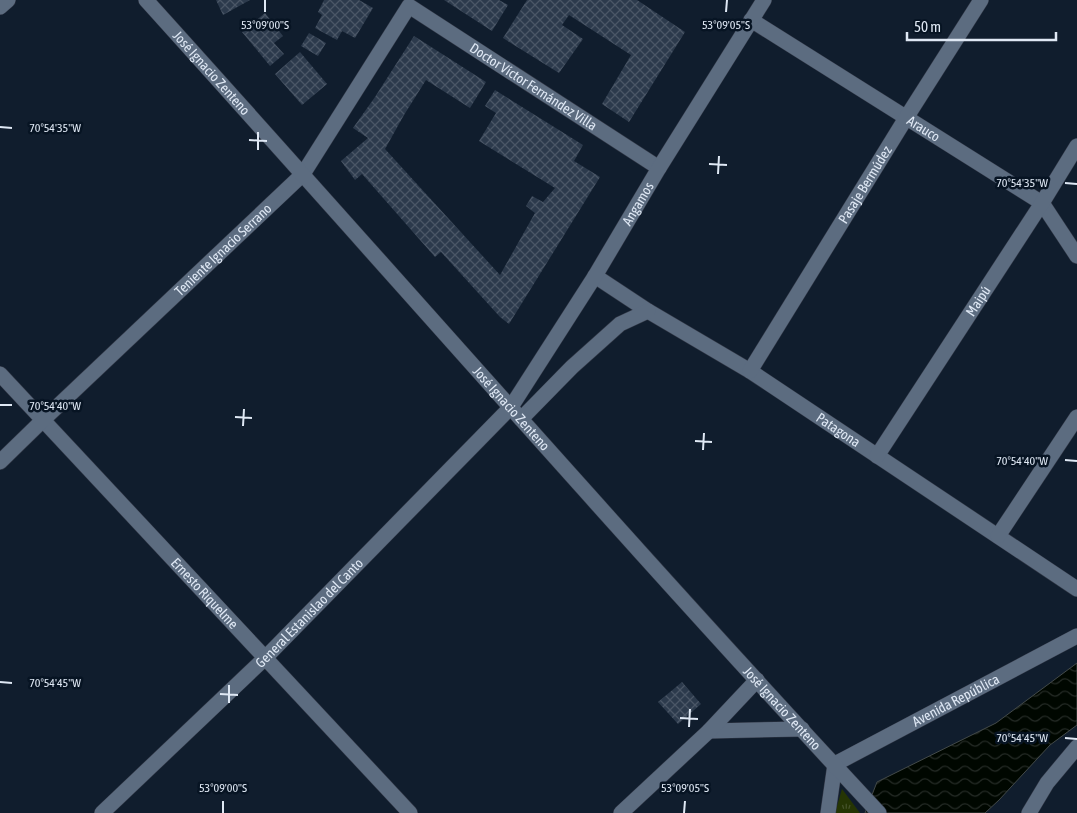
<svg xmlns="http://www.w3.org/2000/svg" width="1077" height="813" viewBox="0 0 1077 813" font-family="'Asap Condensed',sans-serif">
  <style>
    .park { fill: url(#park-tufts) }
    .water { fill: url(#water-waves); stroke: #434a49 }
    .building { fill: url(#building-cross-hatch) }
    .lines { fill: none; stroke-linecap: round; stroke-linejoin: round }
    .street-casing { stroke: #323846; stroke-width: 16 }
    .secondary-casing { stroke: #323846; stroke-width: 16 }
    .street { stroke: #5c6c80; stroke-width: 15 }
    .secondary { stroke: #5c6c80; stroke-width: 15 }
    .ticks { fill: none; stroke: #dfe8f4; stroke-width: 2 }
    .labels { text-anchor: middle; stroke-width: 5; stroke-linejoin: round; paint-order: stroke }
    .street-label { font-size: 14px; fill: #dfe8f4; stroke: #071423 }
    .ticks-label { font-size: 12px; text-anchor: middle; fill: #dfe8f4; stroke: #071423; stroke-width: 5; stroke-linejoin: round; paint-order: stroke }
  </style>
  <defs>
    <pattern id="park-tufts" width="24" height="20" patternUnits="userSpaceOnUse" patternTransform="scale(1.25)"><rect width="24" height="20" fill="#253504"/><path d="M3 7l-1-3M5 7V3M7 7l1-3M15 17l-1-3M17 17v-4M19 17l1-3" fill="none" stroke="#445229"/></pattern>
    <pattern id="water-waves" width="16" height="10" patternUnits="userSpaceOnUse" patternTransform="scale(1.25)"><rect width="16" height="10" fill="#000700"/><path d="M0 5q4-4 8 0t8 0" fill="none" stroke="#252b26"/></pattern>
    <pattern id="building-cross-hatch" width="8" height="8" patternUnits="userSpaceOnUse" patternTransform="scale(1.25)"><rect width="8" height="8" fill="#2c3a4c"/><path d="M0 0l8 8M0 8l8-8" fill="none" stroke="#4a5666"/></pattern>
  </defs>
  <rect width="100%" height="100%" fill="#101d2d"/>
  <!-- park -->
  <path class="park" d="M842 789 860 813H835Z"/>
  <!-- water -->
  <path class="water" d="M1077 663V725L1050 745 999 800 985 813H865L877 782 996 723Z"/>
  <!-- building -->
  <path class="building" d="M216 0H250L223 15Z
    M324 0H359L373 8 355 38 342 31 337 40 315 28 322 15 318 12Z
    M444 0H499L508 5 492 31Z
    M527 0H637L685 32 629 122 602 104 631 55 569 15 562 25 583 39 559 73 503 38Z
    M265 13 283 36 274 43 284 54 270 66 242 32Z
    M309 33 326 43 318 56 301 46Z
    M414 36 486 82 470 108 426 80 404 115 385 149 500 275 535 213 526 206 532 196 543 202 555 188 479 141 496 113 485 106 495 90 583 145 574 161 600 177 509 324 500 317 441 252 435 257 362 174 355 180 341 161 368 138 353 128 375 97Z
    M300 52 327 84 302 105 275 74Z
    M682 682 701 704 678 724 658 702Z"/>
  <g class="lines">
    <defs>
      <g id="street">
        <path id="s1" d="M751 20 1042 203 1077 256"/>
        <path id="s2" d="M595 276 648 311 750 371 1077 589"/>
        <path id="s3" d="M750 371 906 118 981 0"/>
        <path id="s4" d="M0 374 410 813"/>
        <path d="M521 419 572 367 620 324 648 311"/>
        <path id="s5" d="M877 456 1042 203 1077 146"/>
        <path id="s6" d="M0 462 43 420 303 174 409 6 659 168"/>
        <path d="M998 536 1077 417"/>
        <path id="s7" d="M828 813 835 764 1077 636"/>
        <path d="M1029 813 1047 783 1077 747"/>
      </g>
      <g id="secondary">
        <path id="s8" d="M146 0C391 271 630 546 879 813"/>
        <path d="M0 7 8 0"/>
        <path d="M709 731 802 729"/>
        <path id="s9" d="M102 813 265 658 511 407 595 276 659 168 764 0"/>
        <path d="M621 813 709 731 757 680"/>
      </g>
    </defs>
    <!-- street casing -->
    <use href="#street" class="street-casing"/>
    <!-- secondary casing -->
    <use href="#secondary" class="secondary-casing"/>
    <!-- street -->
    <use href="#street" class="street"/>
    <!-- secondary -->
    <use href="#secondary" class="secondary"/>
  </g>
  <!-- ticks -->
  <path class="ticks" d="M265 12V0M726 12 727 0M0 127 12 128M249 140 267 141M258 150V132M709 164 727 165M718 174 719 156M1065 183 1077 184M0 405H12M235 417 252 418M243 426 244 409M695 441 712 442M703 450 704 433M1065 460 1077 461M0 682 12 683M220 694 238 695M229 703V685M680 718 698 719M689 727 690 709M1065 738 1077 739M223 813V801M684 813 685 801"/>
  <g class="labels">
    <!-- street labels -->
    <g class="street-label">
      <text dy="5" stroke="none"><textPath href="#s8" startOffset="98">José Ignacio Zenteno</textPath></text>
      <text dy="5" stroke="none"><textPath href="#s6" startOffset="765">Doctor Víctor Fernández Villa</textPath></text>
      <text dy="5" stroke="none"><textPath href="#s1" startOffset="204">Arauco</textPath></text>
      <text dy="5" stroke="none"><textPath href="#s3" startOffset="219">Pasaje Bermúdez</textPath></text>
      <text dy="5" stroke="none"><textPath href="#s9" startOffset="816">Angamos</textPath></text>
      <text dy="5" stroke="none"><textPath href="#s6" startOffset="308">Teniente Ignacio Serrano</textPath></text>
      <text dy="5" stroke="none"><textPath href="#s5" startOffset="185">Maipú</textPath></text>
      <text dy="5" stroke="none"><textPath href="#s8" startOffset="548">José Ignacio Zenteno</textPath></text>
      <text dy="5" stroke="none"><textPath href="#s2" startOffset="288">Patagona</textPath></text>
      <text dy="5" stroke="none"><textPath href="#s4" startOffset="300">Ernesto Riquelme</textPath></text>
      <text dy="5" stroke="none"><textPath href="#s9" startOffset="288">General Estanislao del Canto</textPath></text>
      <text dy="5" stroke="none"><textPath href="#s7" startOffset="186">Avenida República</textPath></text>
      <text dy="5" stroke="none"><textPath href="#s8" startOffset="952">José Ignacio Zenteno</textPath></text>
    </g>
  </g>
  <g class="ticks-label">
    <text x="265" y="29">53°09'00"S</text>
    <text x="726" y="29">53°09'05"S</text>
    <text x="55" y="132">70°54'35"W</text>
    <text x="1022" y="187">70°54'35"W</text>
    <text x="55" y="410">70°54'40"W</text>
    <text x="1022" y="465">70°54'40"W</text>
    <text x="55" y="687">70°54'45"W</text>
    <text x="1022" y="742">70°54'45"W</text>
    <text x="223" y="792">53°09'00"S</text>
    <text x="685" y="792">53°09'05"S</text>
  </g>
  <!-- scale -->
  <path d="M907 32v8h149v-8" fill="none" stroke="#dfe8f4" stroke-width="2.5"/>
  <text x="914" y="32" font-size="15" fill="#dfe8f4" stroke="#071423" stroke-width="4" paint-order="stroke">50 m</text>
</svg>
